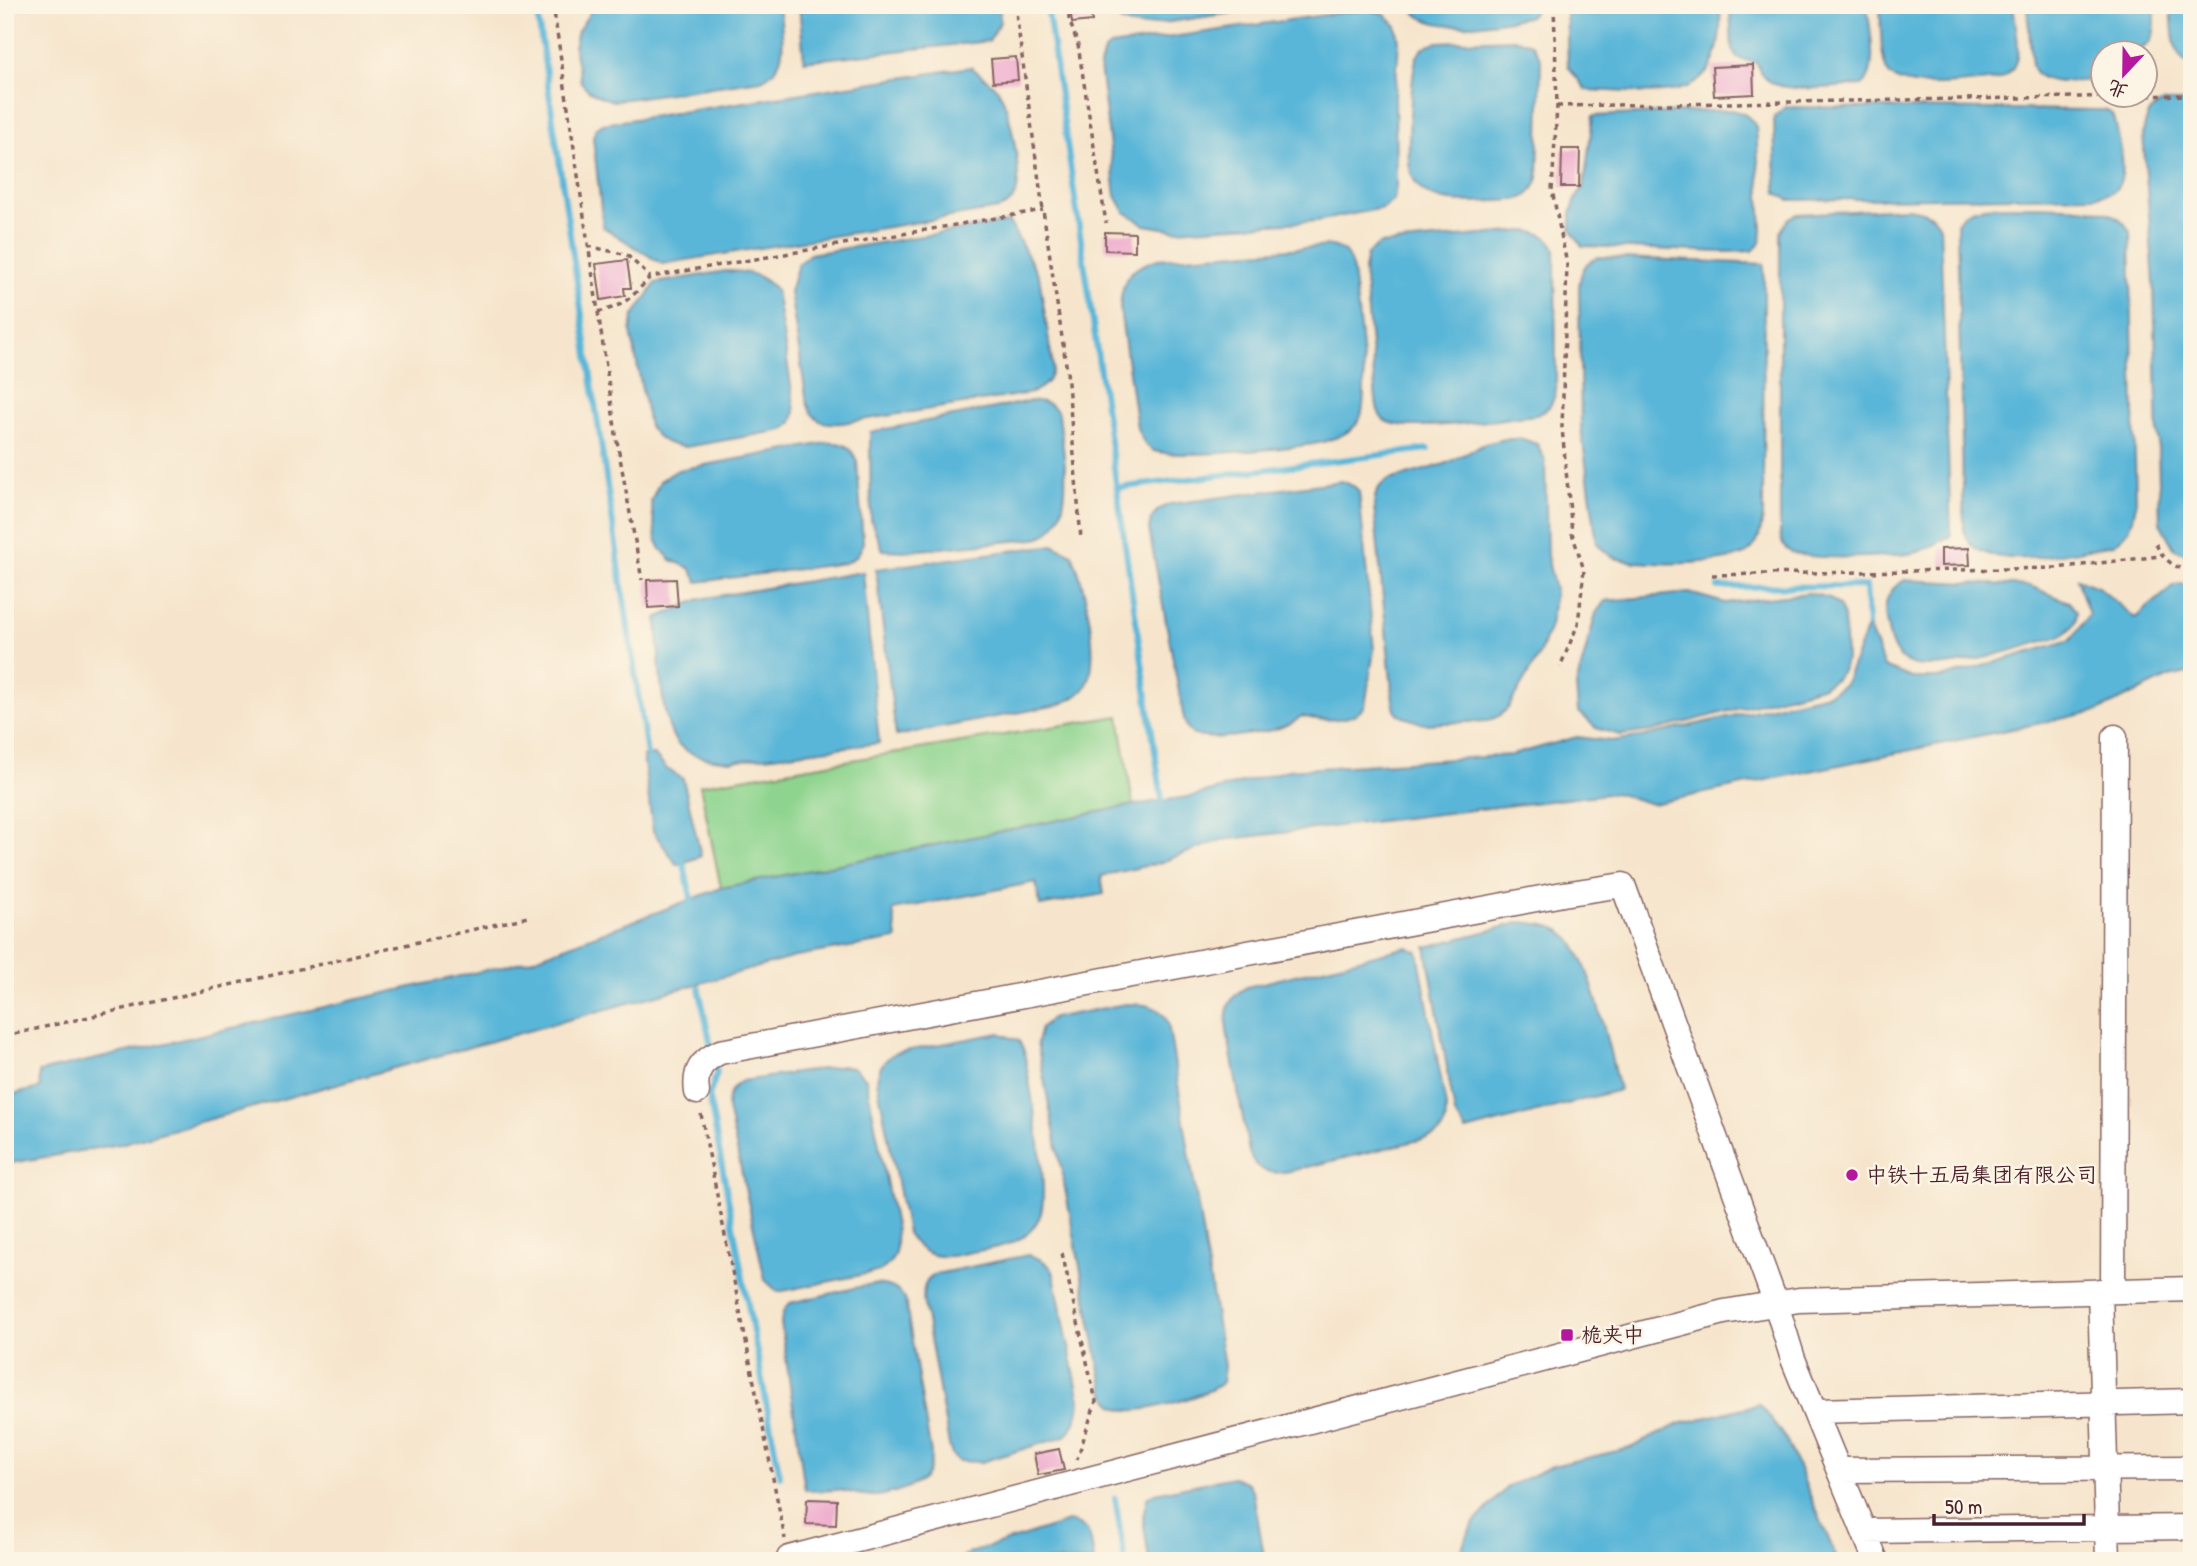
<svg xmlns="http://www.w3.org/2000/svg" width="2197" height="1566" viewBox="0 0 2197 1566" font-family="'Patrick Hand','LXGW WenKai TC',sans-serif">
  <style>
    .green { fill: #8ed48f; stroke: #6c7a5d; stroke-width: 2 }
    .water { fill: #5ab6d8; stroke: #526a82; stroke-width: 2 }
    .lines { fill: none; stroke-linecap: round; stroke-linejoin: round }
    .stream { stroke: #5ab6d8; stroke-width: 6 }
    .building { fill: #eea9cd }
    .minor-casing { stroke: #866463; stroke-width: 27 }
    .path { stroke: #866463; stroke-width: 3.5; stroke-dasharray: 5 5; stroke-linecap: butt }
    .minor { stroke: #fff; stroke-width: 24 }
    .poi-dot { fill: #b5179e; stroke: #fcf5e5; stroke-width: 2.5 }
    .labels { text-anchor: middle; stroke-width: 5; stroke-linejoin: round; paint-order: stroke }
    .poi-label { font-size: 21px; fill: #4a1f2b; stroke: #fcf5e5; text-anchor: start }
  </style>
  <rect width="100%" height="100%" fill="#fcf5e5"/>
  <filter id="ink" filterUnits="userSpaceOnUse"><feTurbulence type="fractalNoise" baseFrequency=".0143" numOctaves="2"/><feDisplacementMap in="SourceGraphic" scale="14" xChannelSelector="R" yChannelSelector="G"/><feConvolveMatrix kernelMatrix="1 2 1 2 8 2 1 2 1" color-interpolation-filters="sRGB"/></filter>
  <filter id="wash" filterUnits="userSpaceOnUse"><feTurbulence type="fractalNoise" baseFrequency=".00686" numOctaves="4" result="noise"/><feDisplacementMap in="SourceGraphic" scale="28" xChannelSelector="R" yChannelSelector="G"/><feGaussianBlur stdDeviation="1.57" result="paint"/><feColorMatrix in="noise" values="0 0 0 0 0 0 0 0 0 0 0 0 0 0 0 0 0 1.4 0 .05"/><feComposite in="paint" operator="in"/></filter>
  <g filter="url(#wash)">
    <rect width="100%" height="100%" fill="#f6e5cc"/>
    <!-- green -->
    <path class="green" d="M1119 716 1133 805 721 888 700 785Z"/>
    <!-- water -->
    <path class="water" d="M595 5H779C782 33 791 66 761 80L613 101 599 96 588 90 581 82 574 47 578 31Z
      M799 5H999L1000 22 989 41 804 61Z
      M1108 5H1286L1142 26C1125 26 1115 21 1108 5Z
      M1410 5H1537L1533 14 1527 17C1500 22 1425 38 1410 5Z
      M1566 5H1720C1726 111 1663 92 1586 90L1568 66Z
      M1730 5H1867C1869 26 1880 71 1862 85 1839 86 1787 94 1769 81 1762 77 1760 70 1757 63L1737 58 1732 50Z
      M1880 5H2013C2016 30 2028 70 1997 80 1974 82 1899 94 1887 71 1880 56 1881 22 1880 5Z
      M2027 5H2154C2159 52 2143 52 2102 52V79C2082 80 2039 90 2032 65Z
      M2171 5H2192V67C2170 57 2173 26 2171 5Z
      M1368 10 1385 14 1396 26 1399 41 1395 95 1396 185 1394 200 1383 208 1317 221 1175 230 1145 225 1125 212 1116 196 1100 66 1104 51 1110 46 1345 12Z
      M1515 39 1532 44 1541 59 1538 178C1530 202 1518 200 1496 201 1473 201 1443 206 1423 191 1415 185 1410 173 1409 163 1408 146 1411 70 1417 57 1422 47 1428 44 1438 42Z
      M971 67C980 75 994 83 1000 93 1010 111 1024 178 1015 196 1011 204 1006 206 998 209L662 264 603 227 593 137 596 129 603 124Z
      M2164 102H2192V558L2174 548 2160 523 2154 283 2143 134C2146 119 2148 108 2164 102Z
      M1785 107 2105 110 2111 113 2115 120C2118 139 2132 179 2112 192 2107 195 2100 195 2095 196L1789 200 1777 193 1776 187 1774 117Z
      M1732 110C1744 113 1750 116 1756 127L1762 230 1761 241 1753 251 1722 252 1582 246 1571 229V213L1576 199 1584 186 1593 116Z
      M2014 206C2038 207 2096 205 2115 216 2123 220 2126 225 2130 232L2136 504C2133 522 2130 534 2114 544 2078 550 2002 572 1972 545 1968 542 1966 536 1964 531L1957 223C1968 203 1993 207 2014 206Z
      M1907 208C1922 210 1932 212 1940 226L1951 536C1941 541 1931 547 1921 551 1902 558 1805 561 1789 551 1782 547 1782 541 1780 533V233L1788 219 1797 214Z
      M1009 222 1039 276 1053 367C1050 382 1045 386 1031 393L842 423C823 424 814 423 807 403L790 292 798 264 810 254Z
      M1524 231C1539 232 1548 234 1555 249L1556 389C1553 404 1550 409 1536 415 1509 418 1402 435 1384 420 1378 415 1377 407 1376 400L1364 270 1367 254 1380 244Z
      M1331 246C1346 249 1349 256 1353 271 1356 300 1372 399 1359 420 1352 433 1336 438 1323 442 1298 448 1172 460 1152 450 1144 445 1140 436 1137 428L1120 309C1122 277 1128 269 1158 259Z
      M1598 257 1764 264 1763 515C1761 529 1760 544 1747 553 1727 565 1635 567 1613 557 1607 554 1602 549 1597 543L1581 428 1579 287C1581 271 1583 264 1598 257Z
      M726 271C748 271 761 274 776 290L795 411C794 421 791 425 783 430L686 447C668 445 659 441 649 426L631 332 633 317 656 283Z
      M1031 401C1043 401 1053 403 1059 414 1062 450 1081 527 1034 539L909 551 883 550 871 521 870 432Z
      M1505 439H1523L1537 444 1545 460 1547 556 1555 590 1550 626 1538 657 1508 708 1499 716 1487 721 1424 724 1401 716 1395 710 1393 701 1374 506C1375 495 1376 488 1386 481L1445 464 1485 444Z
      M826 443C843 442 852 446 857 462L863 542C860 554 856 558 845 563L698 582 690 568 671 560 661 549 656 539 651 501 660 481 678 470Z
      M1342 481 1355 487 1359 492 1374 650 1365 706C1353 723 1319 721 1301 716 1297 720 1293 723 1287 725 1272 732 1207 743 1193 734 1186 729 1185 722 1183 714L1149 530C1151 515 1156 509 1171 504Z
      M1054 545 1072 554C1084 583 1103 660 1085 688 1078 697 1068 701 1058 705L896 736 876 569Z
      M863 572 879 743 730 761C712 759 693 758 679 745 659 726 659 648 657 618L700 599Z
      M2077 579 2098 587 2135 618 2175 585 2192 583V672L2169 677 2098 711 1652 804 1615 793 1221 840 1159 863 1101 876 1104 894 1040 906 1036 882 893 910 897 939 802 955 120 1144 5 1164V1096L40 1088 39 1072 530 960 721 888 1133 805 1194 796 1288 770 1512 755 1577 737 1611 741 1645 736 1828 694 1845 684 1868 625 1884 667 1912 678H1942L2071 640 2089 614Z
      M1905 580 2030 586 2069 602 2077 612C2076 625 2071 630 2061 636 2027 645 1931 680 1903 660 1891 651 1889 634 1886 620 1883 602 1888 589 1905 580Z
      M1689 593 1725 603 1809 593 1829 598 1839 606 1844 617 1846 659 1842 671 1834 680 1821 687 1652 731 1620 735 1596 728 1578 711 1576 686 1596 613 1605 601Z
      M654 755 667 769 683 779 701 856 677 865 653 831 643 756Z
      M1522 922C1536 924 1552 924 1564 933 1591 953 1610 1056 1619 1090L1466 1131 1455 1114 1426 947Z
      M1407 947 1418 952 1446 1107C1446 1122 1446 1131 1432 1137L1290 1171C1270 1175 1256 1172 1249 1152L1227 1031C1225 1010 1228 997 1247 987Z
      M1125 1004C1143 1004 1161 1004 1168 1023L1224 1366 1222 1382C1211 1395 1146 1412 1128 1410 1115 1409 1109 1403 1104 1391L1037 1043 1041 1027 1053 1018Z
      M999 1033 1019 1041 1024 1051C1029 1085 1051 1188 1040 1216 1036 1225 1028 1235 1019 1239 1004 1248 980 1250 962 1254 938 1260 920 1255 907 1233L877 1081C879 1067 883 1061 895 1053Z
      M842 1066 854 1068 866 1079 896 1231C897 1250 896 1261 880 1271L778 1292 765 1280 727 1104C729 1092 732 1087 742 1081Z
      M1028 1255C1039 1258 1046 1261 1053 1271L1080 1400C1079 1415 1076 1424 1066 1436L981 1462 958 1461 952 1455 949 1445 923 1299C923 1286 925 1280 936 1274Z
      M872 1284C887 1285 896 1286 905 1299L931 1454C931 1461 930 1469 926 1476 919 1486 888 1495 876 1496 862 1497 850 1491 838 1490 825 1489 819 1494 805 1489L781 1323C782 1314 783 1309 790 1303Z
      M1760 1404 1787 1441 1838 1561H1456L1472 1525 1507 1487 1552 1466 1630 1448 1679 1424Z
      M1233 1477 1248 1483 1253 1492 1265 1561H1149L1143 1517 1147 1498 1155 1493Z
      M1068 1522C1093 1526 1091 1540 1094 1561H959L967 1554Z"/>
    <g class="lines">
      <!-- stream -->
      <path class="stream" d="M536 5 648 761
        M1047 5 1163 807
        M1117 488 1428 449
        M1718 587 1866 586 1868 625
        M682 856 693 907
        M699 988 712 1051
        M714 1062 717 1073 709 1096 780 1476
        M1115 1498 1125 1561"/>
    </g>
    <g id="blocks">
      <!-- building -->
      <path class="building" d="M1070 5H1090L1092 21 1072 23Z
        M1016 57 1018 80 993 82 991 59Z
        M1753 65 1754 94 1714 96 1712 67Z
        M1562 149H1580L1579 187H1561Z
        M1105 232 1135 233V251L1105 250Z
        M627 260 631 288H624L625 296 601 300 596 264Z
        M1969 548 1970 565 1941 566V549Z
        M676 579 678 606 648 608 647 580Z
        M1059 1449 1064 1470 1038 1475 1034 1454Z
        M807 1499 837 1500 836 1525 806 1524Z"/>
    </g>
  </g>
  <g filter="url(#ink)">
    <use href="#blocks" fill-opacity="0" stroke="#866463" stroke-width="2"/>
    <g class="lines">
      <defs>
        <path id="minor" d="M697 1092C694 1071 701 1061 720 1052L1563 894 1623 885 1776 1304 1793 1359 1876 1561
          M2113 1290 2115 737
          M2100 1291 2108 1561
          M1815 1411 2192 1401
          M1839 1470 2192 1468
          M1864 1531 2192 1527
          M789 1558 1724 1312 1799 1300 2192 1289"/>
      </defs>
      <!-- minor casing -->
      <use href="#minor" class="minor-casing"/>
      <!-- path -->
      <path class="path" d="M553 5 617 441 642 580
        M1015 5 1043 210 1067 371 1081 539
        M1068 5 1069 19 1078 45 1106 223
        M1554 5 1557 106 1552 190 1567 264 1562 428 1572 533 1584 570 1578 624 1560 667
        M1557 106 2192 95
        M588 246 627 255 650 277
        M598 312C625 306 632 297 650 277L1043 210
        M2156 544C2163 560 2175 568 2192 572
        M1712 575 2055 568 2161 556
        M5 1036 528 917
        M701 1114 785 1539
        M1062 1253 1096 1401 1077 1459"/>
      <!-- minor -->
      <use href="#minor" class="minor"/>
    </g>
  </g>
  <!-- markers -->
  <g class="poi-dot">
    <circle cx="1852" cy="1175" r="7"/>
    <rect x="1560" y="1328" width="14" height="14" rx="3.5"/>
  </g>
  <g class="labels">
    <!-- poi labels -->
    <g class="poi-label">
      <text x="1866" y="1182">中铁十五局集团有限公司</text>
      <text x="1581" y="1342">桅夹中</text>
    </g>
  </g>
  <!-- margin -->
  <rect width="2197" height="1566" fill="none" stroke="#fcf5e5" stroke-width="28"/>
  <!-- north arrow -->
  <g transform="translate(2124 74) rotate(202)"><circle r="33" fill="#fcf5e5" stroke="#b59f9b" stroke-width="2"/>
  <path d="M0-5L12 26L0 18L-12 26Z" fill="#b5179e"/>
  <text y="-10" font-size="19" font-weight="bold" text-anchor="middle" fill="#4a1f2b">北</text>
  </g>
  <!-- scale -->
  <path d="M1934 1514v10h150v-10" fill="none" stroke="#4a1f2b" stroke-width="3.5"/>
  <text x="1945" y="1514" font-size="21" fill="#4a1f2b" stroke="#fcf5e5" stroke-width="5" paint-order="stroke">50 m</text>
</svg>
